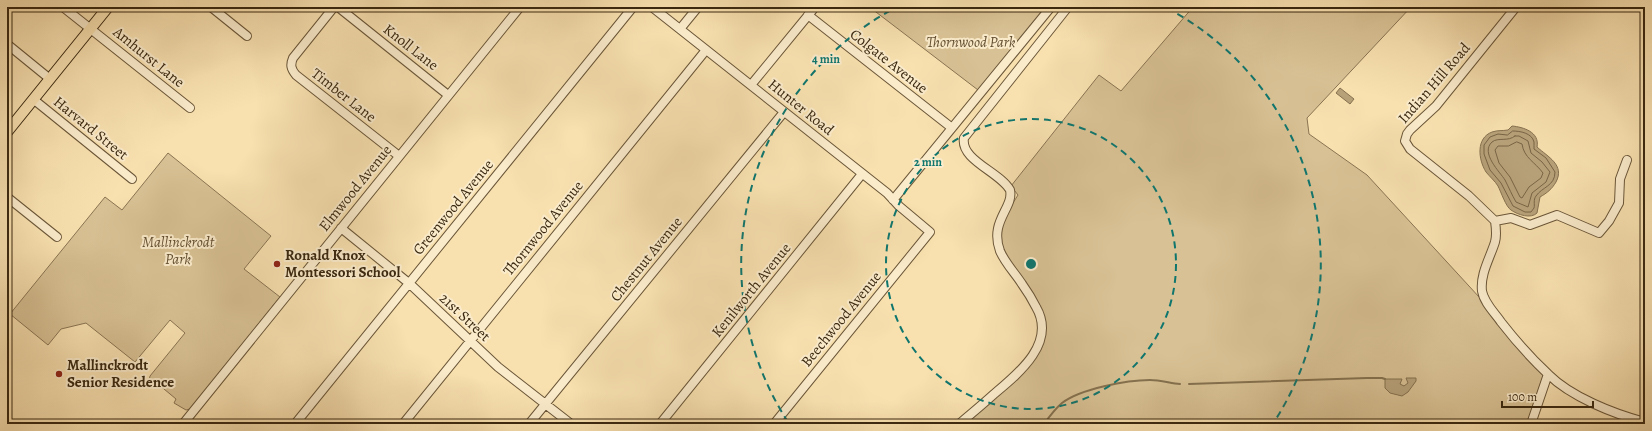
<svg xmlns="http://www.w3.org/2000/svg" width="1652" height="431" viewBox="0 0 1652 431" font-family="Alegreya,serif">
  <style>
    .green { fill: #d8c194; stroke: #897452 }
    .water { fill: #b7a179; stroke: #85714f }
    .lines { fill: none; stroke-linecap: round; stroke-linejoin: round }
    .shore { stroke: #786444; stroke-width: 1 }
    .stream { stroke: #85714f; stroke-width: 2 }
    .minor-casing { stroke: #6a5638; stroke-width: 10 }
    .major-casing { stroke: #3a2810; stroke-width: 12 }
    .minor { stroke: #faebcb; stroke-width: 8 }
    .major { stroke: #f8e0af; stroke-width: 10 }
    .ring { fill: none; stroke: #0f766e; stroke-width: 2; stroke-dasharray: 7 5 }
    .poi-dot { fill: #8f2418; stroke: #faebcb; stroke-width: 1.5 }
    .labels { text-anchor: middle; stroke-width: 4; stroke-linejoin: round; paint-order: stroke }
    .park-label { font-size: 15px; font-style: italic; fill: #624e31; stroke: #faebcb }
    .street-label { font-size: 15px; fill: #3a2810; stroke: #faebcb }
    .poi-label { font-size: 15px; font-weight: bold; fill: #3a2810; stroke: #faebcb; text-anchor: start }
    .centre { fill: #0f766e; stroke: #faebcb; stroke-width: 2 }
    .ring-label { font-size: 12px; text-anchor: middle; font-weight: bold; fill: #0f766e; stroke: #faebcb; stroke-width: 4; stroke-linejoin: round; paint-order: stroke }
  </style>
  <rect width="100%" height="100%" fill="#f8e0af"/>
  <filter id="stains"><feTurbulence type="fractalNoise" baseFrequency=".005" numOctaves="4"/><feColorMatrix values="0 0 0 0 .2 0 0 0 0 .09 0 0 0 0 .02 0 0 0 .5 -.17"/></filter>
  <radialGradient id="worn" r=".72"><stop offset=".6" stop-color="#630" stop-opacity="0"/><stop offset="1" stop-color="#630" stop-opacity=".3"/></radialGradient>
  <!-- green -->
  <path class="green" d="M873 7H1046L978 90 872 9Z
    M1193 7H1411L1307 118 1309 134 1367 175 1480 298 1513 343 1543 373 1544 375 1529 424H964L1019 375 1045 326C1034 306 996 252 1000 230 1002 218 1012 205 1018 195L1011 186 1099 75 1121 91Z
    M168 153 271 236 244 269 280 297 190 409 186 410 174 403 176 399 158 384 155 387 149 381 150 376 185 333 170 320 135 362 86 323 61 329 48 345 10 314 105 197 122 210Z"/>
  <!-- water -->
  <path class="water" d="M1340 88 1354 99 1350 104 1336 93Z
    M1512 126C1523 127 1540 132 1537 147 1548 157 1565 165 1556 182 1552 189 1547 193 1540 197L1537 213C1531 219 1518 215 1511 210 1506 207 1501 192 1498 186 1495 181 1490 177 1486 172 1478 159 1476 138 1492 132 1498 130 1502 131 1508 130Z
    M1406 378H1416V381L1408 392 1402 396 1390 393 1385 388V379H1402L1400 384 1404 386 1408 383Z"/>
  <g class="lines">
    <!-- shore -->
    <path class="shore" d="M1513 131C1520 131 1532 133 1534 142 1534 144 1534 147 1534 149L1546 158 1555 172C1555 186 1542 187 1536 196 1533 200 1535 204 1534 208L1531 212H1525L1513 206 1501 183 1490 170 1484 154V145L1490 137 1498 134 1507 135Z
      M1515 136H1519L1528 141 1531 153 1542 162 1550 172 1546 182 1532 193 1528 207 1516 202C1512 195 1509 188 1505 180 1500 172 1480 153 1492 142 1498 137 1508 142 1515 136Z
      M1517 142 1522 144C1524 158 1535 162 1543 173L1541 178 1529 187 1522 198 1520 197 1510 177 1499 163 1495 150 1498 146H1508Z"/>
    <!-- stream -->
    <path class="stream" d="M1189 384 1367 378H1382L1385 379
      M1044 424C1049 417 1055 409 1062 403 1080 389 1127 380 1150 380 1160 380 1170 383 1180 384"/>
    <defs>
      <path id="minor" d="M63 7 190 108
        M211 7 247 36
        M334 7 293 58C290 65 291 69 296 75L399 156
        M338 7 448 95
        M652 7 887 193 899 206 930 232 774 424
        M1516 7 1436 106 1410 130 1407 134 1405 141 1410 149 1469 196 1495 221C1496 228 1497 235 1495 242 1490 258 1480 274 1482 291 1484 303 1495 313 1501 322 1515 340 1531 358 1548 374 1571 397 1614 414 1645 422
        M808 15 952 128
        M680 29 698 7
        M7 44 50 79
        M751 85 815 7
        M33 99 132 179
        M7 197 57 237
        M893 200 1051 7
        M1495 221 1511 218 1530 225 1557 215 1599 233 1609 221 1619 203 1620 179 1627 160
        M341 228 410 284 498 367 571 424
        M183 424 520 7
        M295 424 633 7
        M403 424 706 50
        M529 424 784 112
        M660 424 862 174
        M959 424C971 414 983 404 994 394 1018 374 1057 343 1036 307 1032 299 1027 291 1022 284 1015 273 1005 263 1000 251 989 221 1014 208 1010 190 1000 172 960 160 964 138L1068 7
        M1531 424 1548 374"/>
      <path id="major" d="M7 132 108 7"/>
    </defs>
    <!-- minor casing -->
    <use href="#minor" class="minor-casing"/>
    <!-- major casing -->
    <use href="#major" class="major-casing"/>
    <!-- minor -->
    <use href="#minor" class="minor"/>
    <!-- major -->
    <use href="#major" class="major"/>
  </g>
  <!-- distance rings -->
  <g class="ring">
    <circle cx="1031" cy="264" r="145"/>
    <path d="M788 422A290 290 0 0 1 895 8M1167 8A290 290 0 0 1 1274 422"/>
  </g>
  <!-- markers -->
  <g class="poi-dot">
    <circle cx="277" cy="264" r="4"/>
    <circle cx="59" cy="374" r="4"/>
  </g>
  <g class="labels">
    <!-- park labels -->
    <g class="park-label">
      <text x="971" y="47">Thornwood Park</text>
      <text x="178" y="247">Mallinckrodt<tspan x="178" dy="17">Park</tspan></text>
    </g>
    <!-- street labels -->
    <g class="street-label">
      <text transform="translate(411 47) rotate(38)" y="5">Knoll Lane</text>
      <text transform="translate(149 57) rotate(39)" y="5">Amhurst Lane</text>
      <text transform="translate(889 61) rotate(38)" y="5">Colgate Avenue</text>
      <text transform="translate(1434 83) rotate(-49)" y="5">Indian Hill Road</text>
      <text transform="translate(344 95) rotate(38)" y="5">Timber Lane</text>
      <text transform="translate(801 107) rotate(39)" y="5">Hunter Road</text>
      <text transform="translate(91 128) rotate(39)" y="5">Harvard Street</text>
      <text transform="translate(355 188) rotate(-51)" y="5">Elmwood Avenue</text>
      <text transform="translate(453 207) rotate(-51)" y="5">Greenwood Avenue</text>
      <text transform="translate(543 228) rotate(-51)" y="5">Thornwood Avenue</text>
      <text transform="translate(646 259) rotate(-51)" y="5">Chestnut Avenue</text>
      <text transform="translate(751 290) rotate(-51)" y="5">Kenilworth Avenue</text>
      <text transform="translate(465 317) rotate(43)" y="5">21st Street</text>
      <text transform="translate(841 319) rotate(-51)" y="5">Beechwood Avenue</text>
    </g>
    <!-- poi labels -->
    <g class="poi-label">
      <text x="285" y="260">Ronald Knox<tspan x="285" dy="17">Montessori School</tspan></text>
      <text x="67" y="370">Mallinckrodt<tspan x="67" dy="17">Senior Residence</tspan></text>
    </g>
  </g>
  <circle cx="1031" cy="264" r="6" class="centre"/>
  <g class="ring-label">
    <text x="826" y="63">4 min</text>
    <text x="928" y="166">2 min</text>
  </g>
  <!-- margin -->
  <rect width="1652" height="431" fill="none" stroke="#f8e0af" stroke-width="24"/>
  <rect x="8" y="8" width="1636" height="415" fill="none" stroke="#3a2810" stroke-width="2"/>
  <rect x="12" y="12" width="1628" height="407" fill="none" stroke="#3a2810"/>
  <!-- scale -->
  <path d="M1502 401v6h91v-6" fill="none" stroke="#3a2810" stroke-width="2"/>
  <text x="1508" y="401" font-size="12" fill="#3a2810" stroke="#faebcb" stroke-width="3" paint-order="stroke">100 m</text>
  <rect width="100%" height="100%" filter="url(#stains)"/>
  <rect width="100%" height="100%" fill="url(#worn)"/>
</svg>
